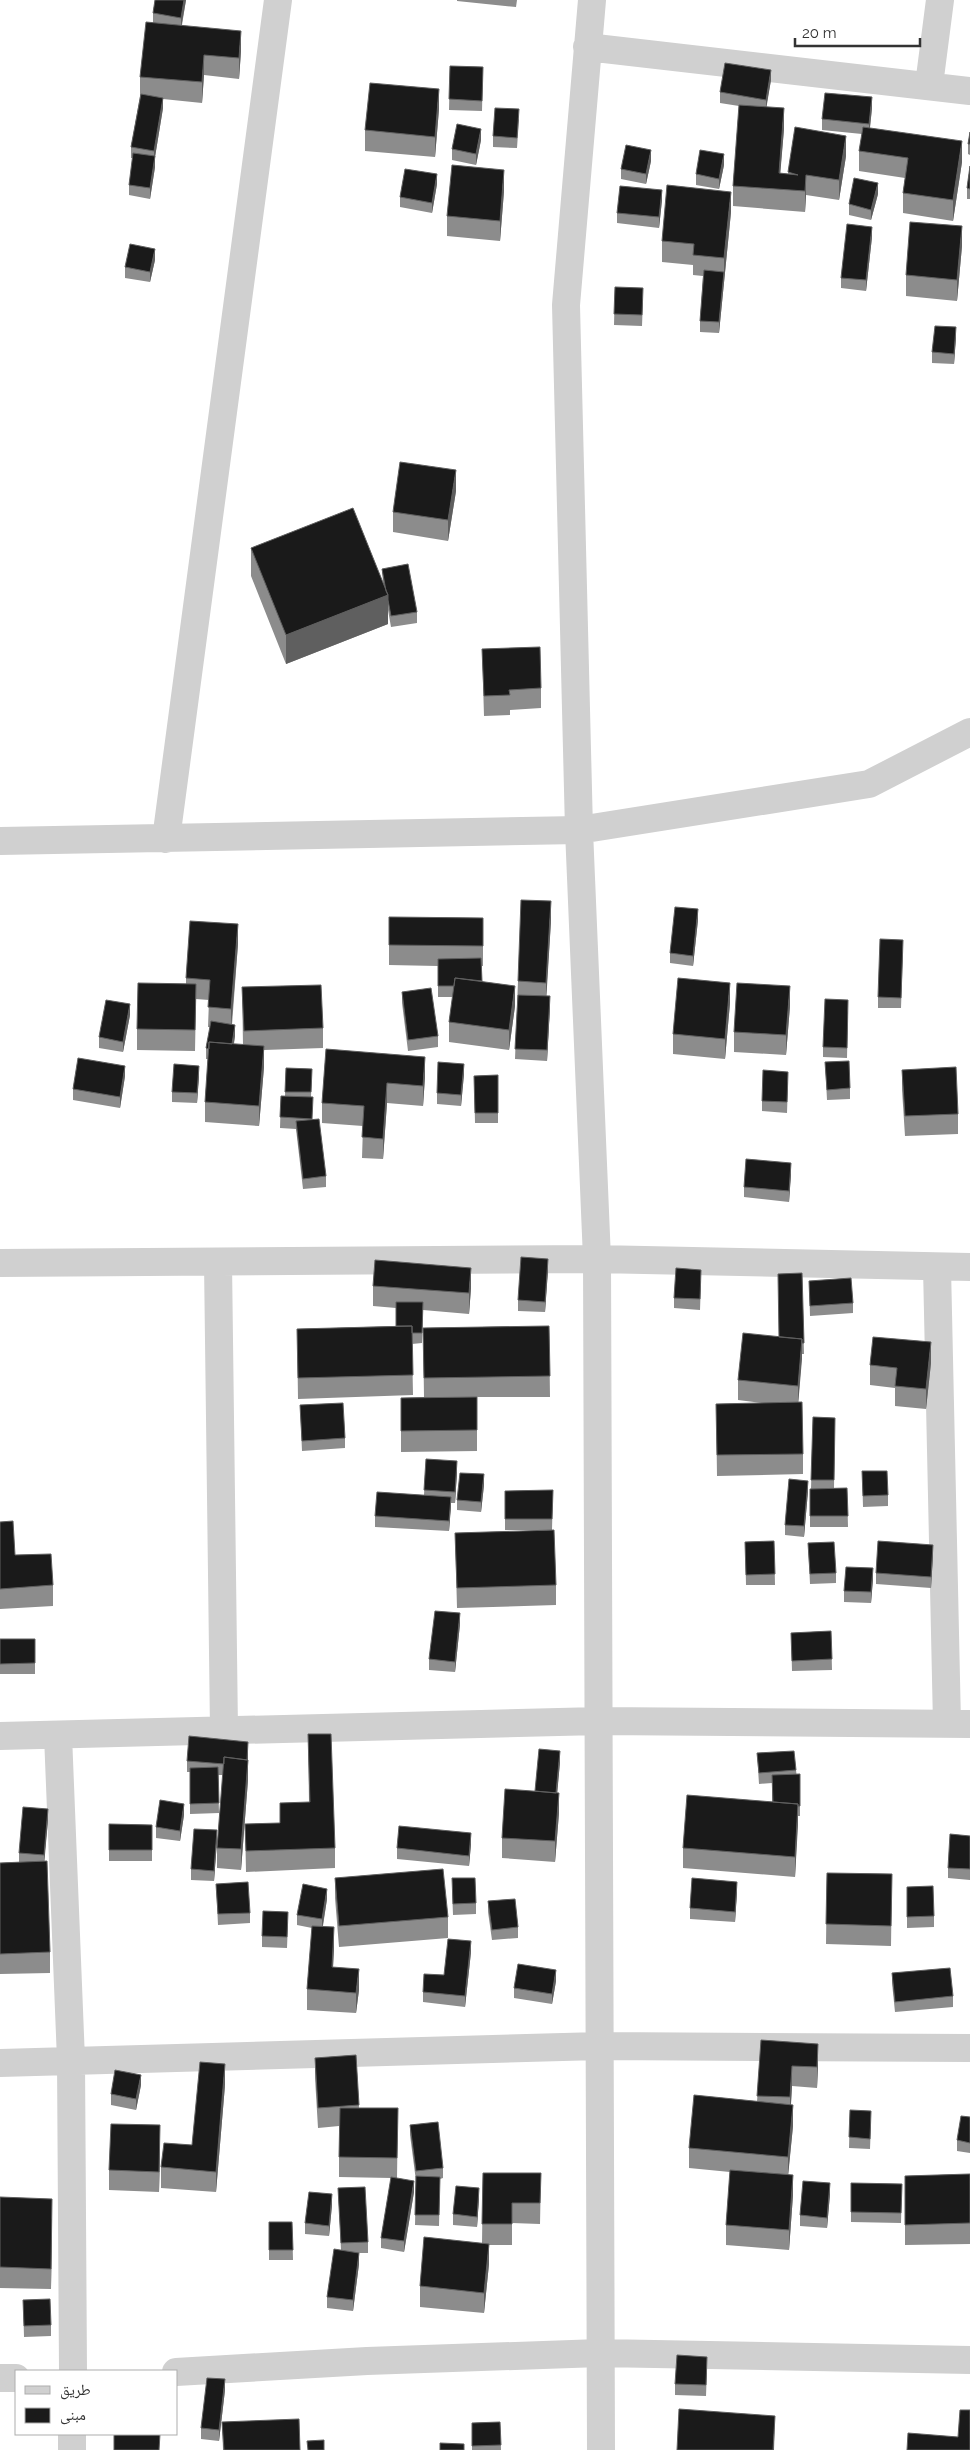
<svg xmlns="http://www.w3.org/2000/svg" width="970" height="2450" viewBox="0 0 970 2450" font-family="Raleway,'Noto Naskh Arabic',sans-serif">
  <style>
    .lines { fill: none; stroke-linecap: round; stroke-linejoin: round }
    .minor { stroke: #d0d0d0; stroke-width: 28 }
    .wall { fill: #8c8c8c }
    .shaded-wall { fill: #5f5f5f }
    .building { fill: #1a1a1a; stroke: #5f5f5f }
  </style>
  <rect width="100%" height="100%" fill="#fff"/>
  <g class="lines">
    <!-- minor -->
    <path class="minor" d="M592 0 566 305 579 830 597 1259 601 2450
      M587 47 970 91
      M929 85 940 0
      M166 839 278 0
      M0 841 579 830 869 784 970 732
      M218 1262 224 1730
      M0 1263 597 1259 970 1267
      M937 1267 947 1724
      M58 1735 71 2060 73 2371
      M0 1736 599 1721 970 1724
      M0 2063 599 2046 970 2048
      M176 2372 367 2361 600 2353 970 2360
      M0 2378H16
      M72 2450V2434"/>
  </g>
  <!-- wall -->
  <path class="wall" d="M155 0H186L182 25 241 51 239 79 204 75 202 103 163 99V108L155 157V167L150 199 129 195V185L133 158H131V147L140 96V77L153 22V13Z
    M457 0H517L516 7 457 1Z
    M450 66 483 67 482 111 449 110Z
    M771 80 766 107 784 129 780 173 788 174 795 127 846 156 839 200 806 195 805 212 733 206V186L739 106 720 103V92Z
    M872 108 870 128 962 162 953 221 903 213V193L905 178 859 171V151L862 134 822 130V119Z
    M439 109 435 157 365 151V130Z
    M519 119 517 148 493 147V136Z
    M970 132V155L968 154V144Z
    M481 140 476 165 452 160V149Z
    M651 161 646 184 621 179V169Z
    M724 165 719 189 696 185V174Z
    M970 166V199H967V188Z
    M437 184 432 213 400 207V197Z
    M504 191 500 241 447 236V216Z
    M878 194 871 220 849 215V204Z
    M662 200 659 228 617 223V213Z
    M731 212 719 333 700 332V321L703 276 693 275V265L662 262V241Z
    M872 237 866 291 841 288V278Z
    M962 246 957 301 906 296V275Z
    M155 260 150 282 125 278V267Z
    M615 287 643 299 642 326 614 325Z
    M956 337 954 364 932 363V352Z
    M456 491 448 541 393 532V512Z
    M251 548 383 583 382 569 417 612V623L391 627 388 610V624L286 664 251 576Z
    M482 649 541 688V708L510 710V715L484 716Z
    M389 917 483 918V966H482V981L515 1006 509 1050 449 1042V1022L453 997H438V966L389 965Z
    M698 920 693 966 670 963V953Z
    M551 921 546 996 550 1007 547 1061 515 1059 518 981Z
    M238 944 232 1025 235 1036 234 1044 243 1045 242 987 323 1028V1048L264 1050V1067L259 1126 205 1122V1102L208 1059H206V1048L210 1027H208L209 1000 196 999 195 1051 137 1050V1029L186 984V978Z
    M903 951 901 1008H878V997Z
    M402 992 438 1036V1047L408 1051 402 1003Z
    M730 1003 725 1059 673 1054V1034Z
    M790 1006 786 1055 734 1052V1032Z
    M848 1011 847 1058 823 1057V1047Z
    M130 1015 123 1052 99 1048V1037Z
    M326 1049 425 1077 423 1106 387 1103 383 1159 362 1158 363 1126 322 1123V1103Z
    M825 1062 850 1088V1099L827 1100Z
    M286 1068 312 1069 311 1097 312 1120 326 1176V1187L303 1189 296 1129 280 1128 281 1096H285Z
    M902 1070 958 1114V1134L905 1136 902 1090Z
    M464 1074 461 1106 437 1104V1093Z
    M498 1075V1123H475L474 1076Z
    M125 1076 120 1108 73 1100V1089Z
    M199 1076 197 1103 172 1102V1092Z
    M788 1082 787 1113 762 1111V1101Z
    M791 1174 789 1202 744 1197V1187Z
    M548 1270 545 1312 518 1311V1300Z
    M802 1273 804 1354H802L798 1402 803 1454V1474L717 1476 716 1404 762 1403 738 1400V1380L779 1337Z
    M701 1281 700 1310 674 1308V1298Z
    M809 1281 853 1303V1313L810 1316Z
    M373 1286 471 1288 469 1314 423 1310 422 1343 412 1344 413 1395 298 1399 297 1329 396 1326V1308L373 1306Z
    M549 1326 550 1397H477V1451L401 1452V1398L424 1397 423 1328Z
    M931 1363 926 1409 895 1406V1388L870 1385V1365Z
    M300 1405 345 1438V1448L302 1451Z
    M813 1417 835 1418 834 1488H847L848 1527H810V1489H811Z
    M426 1459 457 1472 455 1503H451L449 1531 375 1527V1516L424 1495Z
    M862 1471 888 1495V1506L863 1507Z
    M484 1485 481 1512 457 1510V1500Z
    M553 1490 552 1530H505V1491Z
    M808 1491 804 1537 785 1535V1525Z
    M0 1522 15 1555 53 1585V1606L0 1609Z
    M455 1533 556 1585V1605L457 1608Z
    M774 1541 775 1585H746L745 1542Z
    M808 1543 836 1573V1583L810 1584Z
    M933 1555 931 1588 876 1584V1573Z
    M873 1579 871 1603 844 1602V1591Z
    M460 1624 455 1672 429 1670V1659Z
    M831 1631 832 1670 792 1671 791 1633Z
    M0 1639H35V1674H0Z
    M308 1734 335 1848V1868L246 1872 245 1824 280 1823 309 1802Z
    M248 1752V1780L241 1870 217 1868V1848L223 1775H218L219 1813 190 1814V1772H187V1761Z
    M757 1753 796 1770 800 1806V1816H798L795 1877 683 1868V1848L772 1802V1783L759 1784Z
    M560 1762 557 1793 559 1813 555 1862 502 1858V1838L535 1791Z
    M184 1815 180 1841 156 1838V1827Z
    M48 1820 44 1861 50 1952V1973L0 1974V1863L19 1862V1853Z
    M109 1824 152 1825V1861H109Z
    M970 1836V1880L948 1878V1868Z
    M217 1841 214 1881 191 1880V1869Z
    M471 1844 469 1866 397 1859V1848Z
    M827 1873 892 1874 891 1946 826 1944Z
    M335 1878 448 1917V1938L339 1947 335 1898Z
    M216 1884 250 1913V1923L218 1925Z
    M907 1887 934 1916V1927L907 1928Z
    M452 1889 476 1903V1914L453 1915Z
    M737 1892 735 1922 690 1919V1908Z
    M327 1899 323 1926 334 1948 333 1967 359 1990 356 2013 307 2010V1989L312 1928 297 1925V1915Z
    M488 1901 518 1927V1938L492 1940 488 1912Z
    M288 1922 287 1948 262 1947V1936Z
    M471 1952 465 2007 423 2002V1992L444 1975Z
    M892 1973 953 1996V2007L895 2012 892 1983Z
    M556 1981 552 2004 514 1998V1988Z
    M761 2040 818 2065 817 2088 792 2086 791 2105 793 2126 788 2174 793 2195 789 2250 726 2245V2225L730 2172 689 2168V2148L757 2102Z
    M356 2055 359 2108H398L397 2178 414 2192 404 2252 381 2248V2238L391 2178 339 2177V2126L318 2128 315 2078V2058Z
    M141 2085 136 2110 111 2105V2094Z
    M225 2085 216 2192 161 2188V2167L192 2145Z
    M850 2110 871 2122 870 2149 849 2148Z
    M970 2117V2153L957 2151V2140Z
    M410 2125 443 2168V2178L440 2179 439 2226 415 2225 416 2181 410 2135Z
    M160 2146 159 2192 109 2190V2170Z
    M483 2173H541L540 2224 512 2223V2245H489V2264L484 2313 420 2307V2286L482 2243Z
    M970 2174V2244L905 2245V2176Z
    M851 2183 902 2184 901 2223 851 2222Z
    M338 2188 368 2242V2253H359V2264L353 2311 327 2308V2297L341 2250Z
    M830 2194 827 2228 800 2226V2215Z
    M0 2197 52 2219 51 2289 0 2288Z
    M479 2198 477 2227 453 2225V2214Z
    M332 2205 329 2236 305 2234V2223Z
    M269 2222H292L293 2260H269Z
    M23 2300 51 2325V2336L24 2337Z
    M707 2368 706 2396 675 2395V2384Z
    M225 2390 219 2441 201 2439V2428Z
    M222 2422 300 2450H223Z
    M500 2422 501 2450H472V2423Z"/>
  <!-- shaded-wall -->
  <path class="shaded-wall" d="M184 0H186L181 28V18Z
    M241 31V51L239 79V58Z
    M204 55V75L202 103V82Z
    M771 70V80L766 110V100Z
    M439 89V109L435 157V137Z
    M872 97V108L869 135V124Z
    M163 98V108L155 157V167L150 199V188L154 161V151Z
    M784 108V129L779 189V173Z
    M481 129V140L476 165V154Z
    M846 136V156L839 200V180Z
    M962 141V162L953 221V200Z
    M651 150V161L646 184V174Z
    M724 154V165L719 189V179Z
    M504 170V191L500 241V221Z
    M437 174V184L432 213V203Z
    M806 175V195L805 212V191Z
    M878 183V194L871 220V210Z
    M662 190V200L659 228V217Z
    M731 192V212L719 333V322L724 274V258Z
    M962 226V246L957 301V280Z
    M872 227V237L866 291V280Z
    M155 249V260L150 282V272Z
    M956 327V337L954 364V354Z
    M456 470V491L448 541V520Z
    M388 595V624L286 664V635Z
    M551 901V921L546 1003V983Z
    M698 909V920L693 966V956Z
    M238 924V944L231 1029V1009Z
    M730 983V1003L725 1059V1039Z
    M515 986V1006L509 1050V1030Z
    M790 986V1006L786 1055V1035Z
    M550 996V1007L547 1061V1050Z
    M130 1004V1015L123 1052V1042Z
    M235 1025V1036L230 1064V1053Z
    M264 1046V1067L259 1126V1106Z
    M425 1057V1077L423 1106V1086Z
    M464 1064V1074L461 1106V1095Z
    M125 1066V1076L120 1108V1097Z
    M199 1066V1076L197 1103V1093Z
    M387 1083V1103L383 1159V1139Z
    M791 1163V1174L789 1202V1191Z
    M548 1259V1270L545 1312V1302Z
    M471 1268V1288L469 1314V1293Z
    M802 1339V1359L798 1406V1386Z
    M931 1342V1363L926 1409V1389Z
    M457 1461V1472L455 1503V1492Z
    M484 1474V1485L481 1512V1502Z
    M808 1481V1491L804 1537V1526Z
    M451 1497V1507L449 1531V1521Z
    M933 1545V1555L931 1588V1577Z
    M873 1568V1579L871 1603V1592Z
    M460 1613V1624L455 1672V1662Z
    M248 1742V1780L241 1870V1849Z
    M560 1751V1762L556 1807V1796Z
    M559 1793V1813L555 1862V1841Z
    M184 1804V1815L180 1841V1831Z
    M798 1804V1825L795 1877V1857Z
    M48 1809V1820L44 1866V1855Z
    M217 1830V1841L214 1881V1871Z
    M471 1833V1844L469 1866V1856Z
    M737 1882V1892L735 1922V1912Z
    M327 1889V1899L322 1930V1919Z
    M334 1927V1948L332 1987V1967Z
    M471 1941V1952L465 2007V1996Z
    M359 1969V1990L356 2013V1993Z
    M556 1970V1981L552 2004V1994Z
    M818 2044V2065L817 2088V2067Z
    M225 2064V2085L216 2192V2172Z
    M792 2066V2086L790 2118V2097Z
    M141 2075V2085L136 2110V2099Z
    M793 2105V2126L788 2177V2157Z
    M160 2125V2146L159 2192V2172Z
    M793 2175V2195L789 2250V2230Z
    M414 2181V2192L404 2252V2241Z
    M830 2183V2194L827 2228V2218Z
    M479 2188V2198L477 2227V2217Z
    M332 2194V2205L329 2236V2226Z
    M52 2199V2219L51 2289V2269Z
    M489 2244V2264L484 2313V2293Z
    M359 2253V2264L353 2311V2300Z
    M225 2379V2390L219 2441V2430Z
    M775 2416 774 2450H773Z"/>
  <!-- building -->
  <path class="building" d="M155 0H184L181 18 153 13Z
    M146 22 241 31 239 58 204 55 202 82 140 77Z
    M725 63 771 70 766 100 720 92Z
    M450 66 483 67 482 101 449 99Z
    M370 83 439 89 435 137 365 130Z
    M825 93 872 97 869 124 822 119Z
    M141 94 163 98 154 151 131 147Z
    M739 105 784 108 779 173 798 175 788 172 795 127 846 136 839 180 806 175 805 191 733 186Z
    M495 108 519 109 517 138 493 136Z
    M457 124 481 129 476 154 452 149Z
    M863 127 962 141 953 200 903 193 908 158 859 151Z
    M970 132V144H968Z
    M626 145 651 150 646 174 621 169Z
    M700 150 724 154 719 179 696 174Z
    M133 153 155 156 150 188 129 185Z
    M452 165 504 170 500 221 447 216Z
    M970 166V189L967 188Z
    M405 169 437 174 432 203 400 197Z
    M854 178 878 183 871 210 849 204Z
    M667 185 731 192 724 258 693 255 694 244 662 241Z
    M620 186 662 190 659 217 617 213Z
    M910 222 962 226 957 280 906 275Z
    M847 224 872 227 866 280 841 278Z
    M130 244 155 249 150 272 125 267Z
    M704 270 724 272 719 322 700 321Z
    M615 287 643 288 642 315 614 314Z
    M935 326 956 327 954 354 932 352Z
    M400 462 456 470 448 520 393 512Z
    M353 508 388 595 286 635 251 548Z
    M408 564 417 612 391 616 388 600V595L386 591 382 569Z
    M540 647 541 688 509 690 510 695 484 696 482 649Z
    M521 900 551 901 546 983 518 981Z
    M675 907 698 909 693 956 670 953Z
    M389 917 483 918V946L389 945Z
    M190 921 238 924 231 1009 208 1007 210 980 186 978Z
    M880 939 903 940 901 998 878 997Z
    M481 958 482 981 455 978 454 986H438V959Z
    M455 978 515 986 509 1030 449 1022Z
    M678 978 730 983 725 1039 673 1034Z
    M138 983 196 984 195 1030 137 1029Z
    M737 983 790 986 786 1035 734 1032Z
    M321 985 323 1028 244 1031 242 987Z
    M431 988 438 1036 408 1040 402 992Z
    M518 995 550 996 547 1050 515 1049Z
    M825 999 848 1000 847 1048 823 1047Z
    M106 1000 130 1004 123 1042 99 1037Z
    M211 1021 235 1025 232 1044 209 1042V1049L206 1048Z
    M209 1042 264 1046 259 1106 205 1102Z
    M326 1049 425 1057 423 1086 387 1083 383 1139 362 1137 364 1106 322 1103Z
    M78 1058 125 1066 120 1097 73 1089Z
    M849 1061 850 1088 827 1090 825 1062Z
    M438 1062 464 1064 461 1095 437 1093Z
    M174 1064 199 1066 197 1093 172 1092Z
    M956 1067 958 1114 905 1116 902 1070Z
    M286 1068 312 1069 311 1092H285Z
    M763 1070 788 1072 787 1102 762 1101Z
    M498 1075V1113H475L474 1076Z
    M281 1096 313 1097 312 1119 280 1117Z
    M319 1119 326 1176 303 1179 296 1121Z
    M746 1159 791 1163 789 1191 744 1187Z
    M521 1257 548 1259 545 1302 518 1300Z
    M375 1260 471 1268 469 1293 373 1286Z
    M676 1268 701 1270 700 1299 674 1298Z
    M802 1273 804 1343H802V1339L779 1337 778 1274Z
    M851 1278 853 1303 810 1306 809 1281Z
    M396 1302H423L422 1333H412V1326H396Z
    M412 1326 413 1375 298 1378 297 1329Z
    M549 1326 550 1376 424 1378 423 1328Z
    M743 1333 802 1339 798 1386 738 1380Z
    M873 1337 931 1342 926 1389 895 1386 897 1368 870 1365Z
    M477 1397V1430L401 1431V1398Z
    M802 1402 803 1454 717 1455 716 1404Z
    M343 1403 345 1438 302 1441 300 1405Z
    M813 1417 835 1418 834 1480H811Z
    M426 1459 457 1461 455 1492 424 1490Z
    M862 1471H887L888 1495 863 1496Z
    M460 1473 484 1474 481 1502 457 1500Z
    M789 1479 808 1481 804 1526 785 1525Z
    M847 1488 848 1516H810V1489Z
    M553 1490 552 1519H505V1491Z
    M377 1492 451 1497 449 1521 375 1516Z
    M13 1521 15 1555 51 1554 53 1585 0 1589V1522Z
    M554 1530 556 1585 457 1588 455 1533Z
    M774 1541 775 1574 746 1575 745 1542Z
    M878 1541 933 1545 931 1577 876 1573Z
    M834 1542 836 1573 810 1574 808 1543Z
    M846 1567 873 1568 871 1592 844 1591Z
    M435 1611 460 1613 455 1662 429 1659Z
    M831 1631 832 1659 792 1661 791 1633Z
    M0 1639H35V1663L0 1664Z
    M308 1734H331L335 1848 246 1851 245 1824 280 1823V1803L310 1802Z
    M189 1736 248 1742 247 1760 224 1757V1764L187 1761Z
    M539 1749 560 1751 556 1793 535 1791Z
    M794 1751 796 1770 759 1773 757 1753Z
    M224 1757 248 1760 241 1849 217 1848Z
    M218 1767 219 1803 190 1804V1768Z
    M800 1774V1806H798V1804L773 1802 772 1775Z
    M505 1789 559 1793 555 1841 502 1838Z
    M687 1795 798 1804 795 1857 683 1848Z
    M160 1800 184 1804 180 1831 156 1827Z
    M23 1807 48 1809 44 1855 19 1853Z
    M109 1824 152 1825V1850H109Z
    M399 1826 471 1833 469 1856 397 1848Z
    M194 1829 217 1830 214 1871 191 1869Z
    M950 1834 970 1836V1869L948 1868Z
    M47 1861 50 1952 0 1954V1863Z
    M443 1869 448 1917 339 1926 335 1878Z
    M827 1873 892 1874 891 1926 826 1924Z
    M452 1878H475L476 1903 453 1904Z
    M692 1878 737 1882 735 1912 690 1908Z
    M248 1882 250 1913 218 1914 216 1884Z
    M303 1884 327 1889 322 1919 297 1915Z
    M933 1886 934 1916 907 1917V1887Z
    M515 1899 518 1927 492 1930 488 1901Z
    M263 1911 288 1912 287 1937 262 1936Z
    M312 1926 334 1927 332 1967 359 1969 356 1993 307 1989Z
    M448 1939 471 1941 465 1996 423 1992 424 1974 444 1975Z
    M518 1964 556 1970 552 1994 514 1988Z
    M950 1968 953 1996 895 2002 892 1973Z
    M761 2040 818 2044 817 2067 792 2066 790 2097 757 2096Z
    M356 2055 359 2105 318 2108 315 2058Z
    M200 2062 225 2064 216 2172 161 2167 164 2143 192 2145Z
    M115 2070 141 2075 136 2099 111 2094Z
    M694 2095 793 2105 788 2157 689 2148Z
    M340 2108H398L397 2158 339 2157Z
    M850 2110 871 2111 870 2139 849 2137Z
    M961 2116 970 2117V2143L957 2140Z
    M438 2122 443 2168 416 2171 410 2125Z
    M111 2124 160 2125 159 2172 109 2170Z
    M730 2170 793 2175 789 2230 726 2225Z
    M483 2173H541L540 2203H512V2224H482Z
    M970 2174V2223L905 2225V2176Z
    M416 2176 440 2177 439 2215H415Z
    M391 2177 414 2181 404 2241 381 2238Z
    M803 2181 830 2183 827 2218 800 2215Z
    M851 2183 902 2184 901 2213 851 2212Z
    M456 2186 479 2188 477 2217 453 2214Z
    M365 2187 368 2242 341 2243 338 2188Z
    M309 2192 332 2194 329 2226 305 2223Z
    M0 2197 52 2199 51 2269 0 2267Z
    M269 2222H292L293 2250H269Z
    M424 2237 489 2244 484 2293 420 2286Z
    M334 2249 359 2253 353 2300 327 2297Z
    M50 2299 51 2325 24 2326 23 2300Z
    M677 2355 707 2357 706 2385 675 2384Z
    M207 2378 225 2379 219 2430 201 2428Z
    M679 2409 775 2416 773 2450H677Z
    M960 2410H970V2450H907L908 2433 958 2437Z
    M299 2419 300 2450H224L222 2422Z
    M500 2422 501 2445 472 2446V2423Z
    M114 2434H160L159 2450H114Z
    M324 2440V2450H308L307 2441Z
    M440 2443 464 2444V2450H440Z"/>
  <!-- legend -->
  <rect x="15" y="2370" width="162" height="65" fill="#ffffff" stroke="#adadad"/>
  <rect x="25" y="2386" width="25" height="8" fill="#d0d0d0" stroke="#adadad"/>
  <text x="60" y="2395" font-size="15" fill="#333333">طريق</text>
  <rect x="25" y="2408" width="25" height="15" fill="#1a1a1a" stroke="#adadad"/>
  <text x="60" y="2420" font-size="15" fill="#333333">مبنى</text>
  <!-- scale -->
  <path d="M795 38v8h125v-8" fill="none" stroke="#333333" stroke-width="2.5"/>
  <text x="802" y="38" font-size="15" fill="#333333" stroke="#ffffff" stroke-width="4" paint-order="stroke">20 m</text>
</svg>
